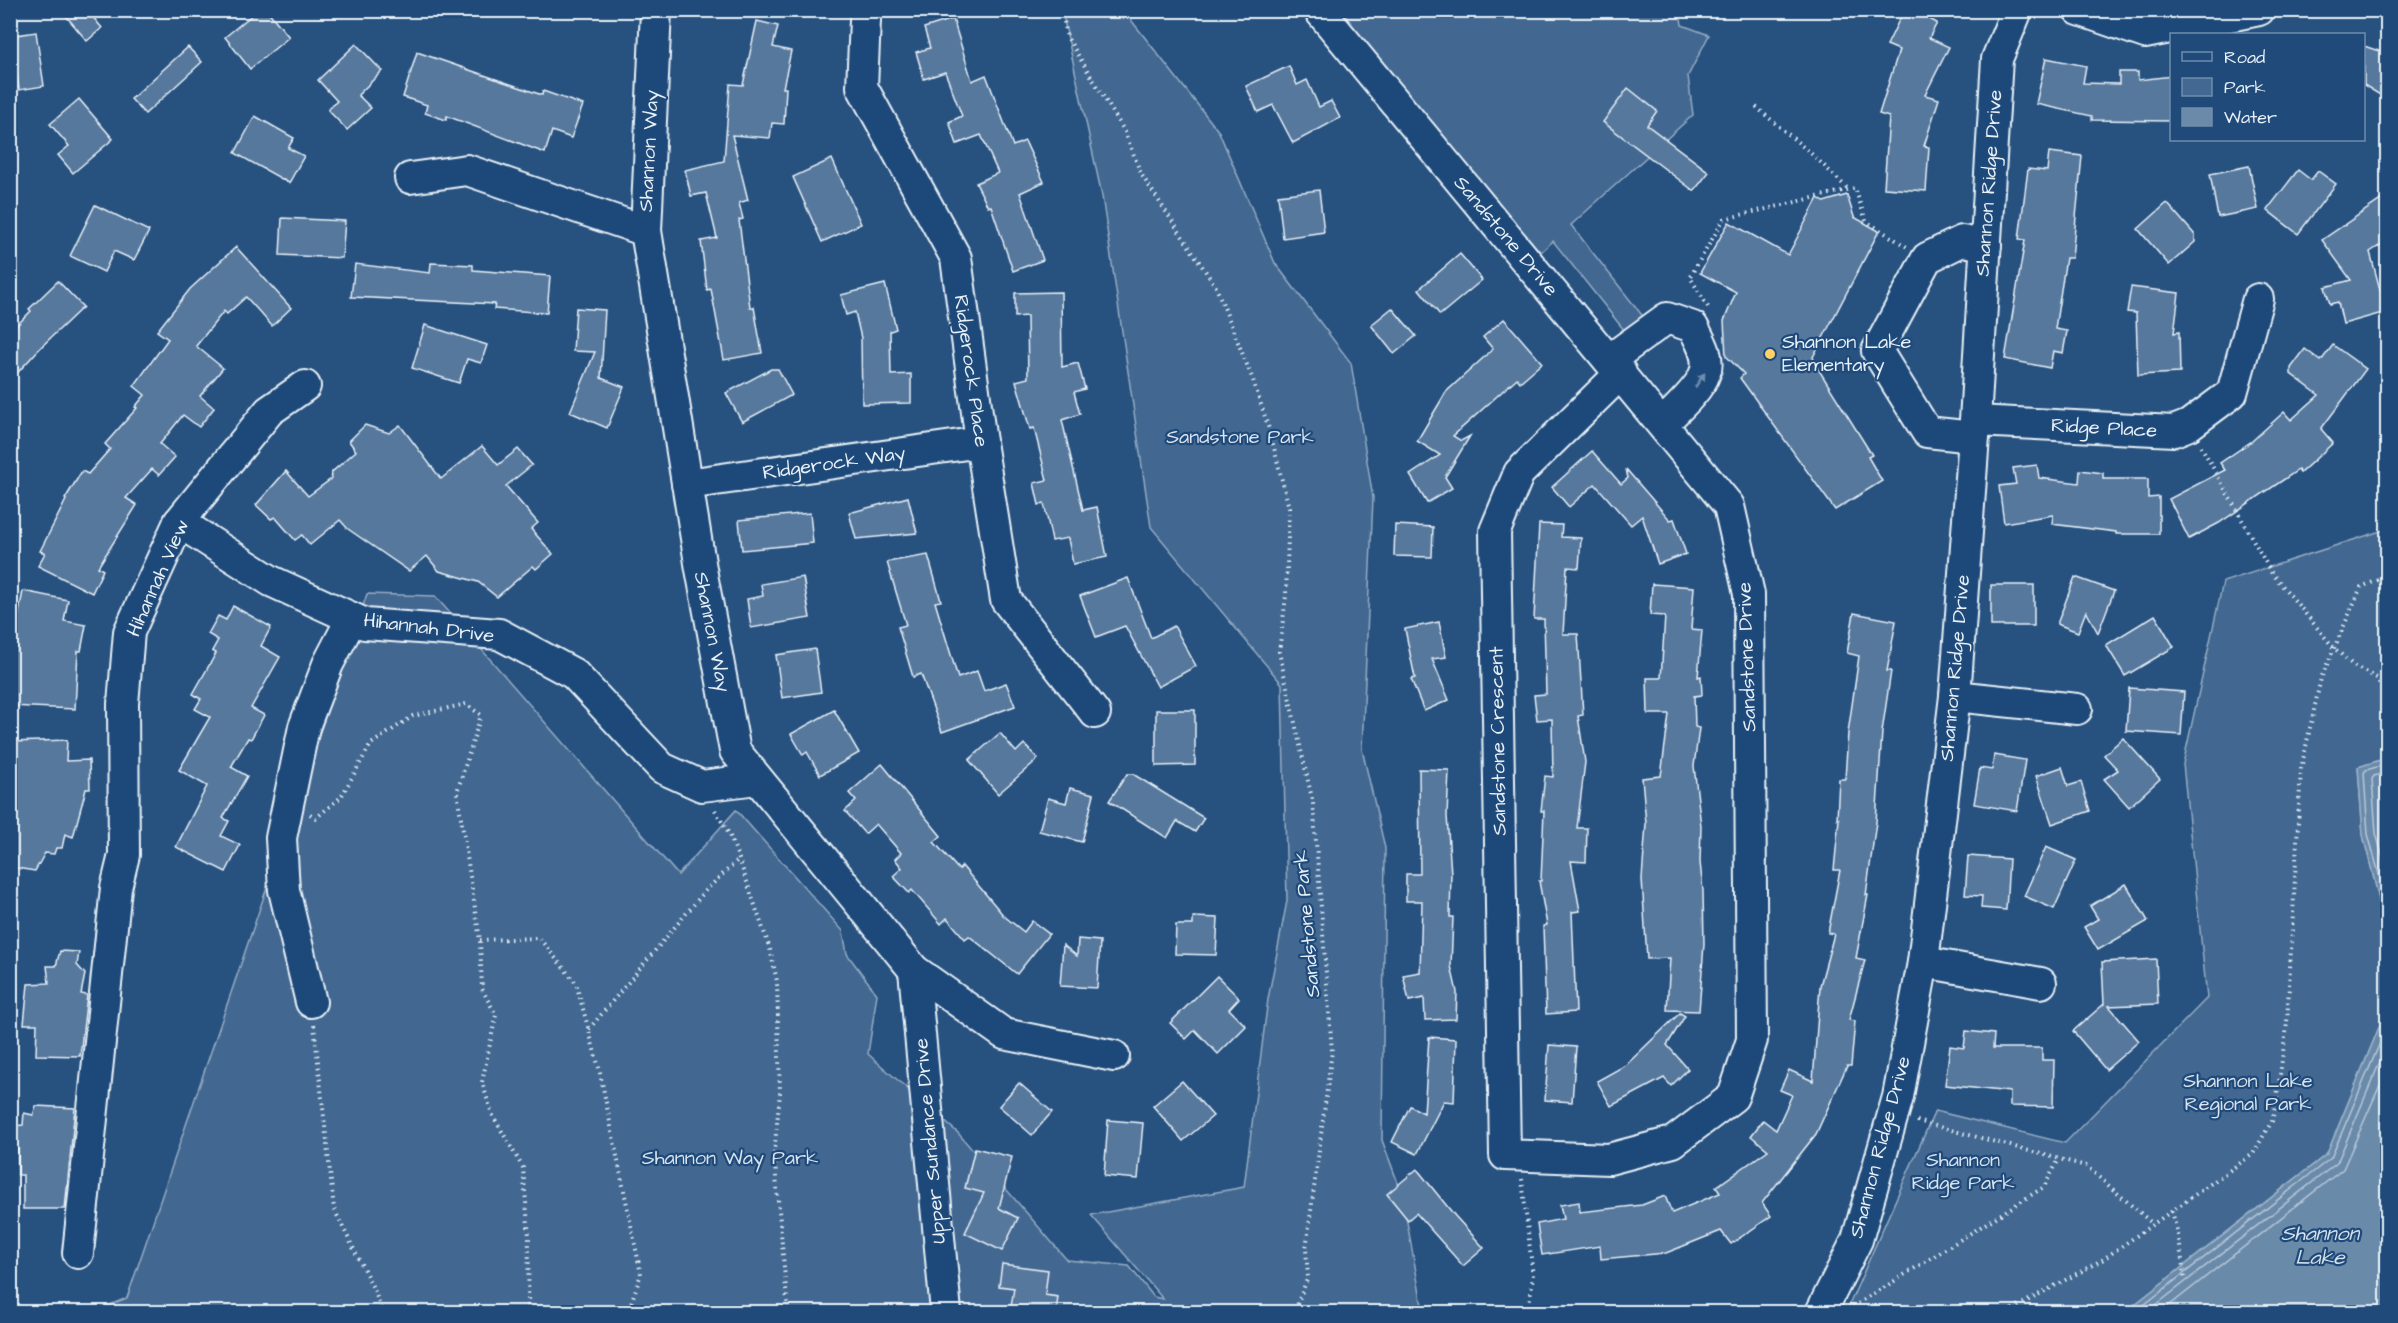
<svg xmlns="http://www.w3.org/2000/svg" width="2398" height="1323" viewBox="0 0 2398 1323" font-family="'Architects Daughter',sans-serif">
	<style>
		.green { fill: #436891; stroke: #96acc4; stroke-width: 1.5 }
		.water { fill: #6b8aaa; stroke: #9db3c9; stroke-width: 1.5 }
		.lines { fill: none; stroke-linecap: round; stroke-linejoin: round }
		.shore { stroke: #b6c8d9; stroke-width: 1.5 }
		.building { fill: #57789d; stroke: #e8f1f8; stroke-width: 1.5 }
		.minor-casing { stroke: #e8f1f8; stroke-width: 34 }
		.path { stroke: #e8f1f8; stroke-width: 4; stroke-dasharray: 1.5 4.5; stroke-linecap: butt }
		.minor { stroke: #1f4a7a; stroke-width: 30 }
		.oneway { fill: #6f8dac }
		.poi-dot { fill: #ffd166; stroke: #1f4a7a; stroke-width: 2 }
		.labels { text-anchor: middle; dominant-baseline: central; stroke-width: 4.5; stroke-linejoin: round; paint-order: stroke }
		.street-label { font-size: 20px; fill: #e8f1f8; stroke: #1f4a7a }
		.poi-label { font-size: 20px; fill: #e8f1f8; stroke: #1f4a7a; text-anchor: start }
		.park-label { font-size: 20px; fill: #d8e3ee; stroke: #1f4a7a }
		.water-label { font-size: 21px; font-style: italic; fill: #d5e2ec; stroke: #1f4a7a }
	</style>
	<rect width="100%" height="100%" fill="#27517f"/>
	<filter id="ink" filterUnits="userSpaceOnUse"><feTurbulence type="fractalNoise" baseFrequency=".0167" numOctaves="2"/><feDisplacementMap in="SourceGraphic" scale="12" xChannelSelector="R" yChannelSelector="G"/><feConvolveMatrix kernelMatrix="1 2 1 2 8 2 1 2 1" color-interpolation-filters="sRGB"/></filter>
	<g filter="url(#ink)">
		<g class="green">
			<path d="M1062,11H1124L1219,132L1275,263L1351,363L1373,498L1362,749L1385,848L1382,1140L1402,1194L1422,1305L1419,1312H92L127,1298L367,594L435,596L678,875L736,810L843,931L847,954L877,994L868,1054L958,1133L1067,1260L1129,1266L1154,1297L1163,1299L1091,1215L1244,1187L1268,999L1287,901L1282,684L1151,527L1102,196Z"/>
			<path d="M1322,11H1680L1682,25L1709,35L1688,76L1693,115L1571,225L1645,319L1624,330L1553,241L1528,264Z"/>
			<path d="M2387,529V758L2358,767L2363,835L2387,931V1008L2327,1154L2125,1312H1846L1935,1111L2065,1143L2207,998L2183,764L2223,582Z"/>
		</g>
		<g class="water">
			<path d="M2387,758H2388L2387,931L2363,835L2358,767Z"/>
			<path d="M2387,1008V1312H2125L2327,1154Z"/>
		</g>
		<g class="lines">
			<g class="shore">
				<path d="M2388,764L2366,770L2364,773L2368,834L2388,907"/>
				<path d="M2388,772L2374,776L2372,779L2376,833L2388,877"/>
				<path d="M2388,781L2382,785L2388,841"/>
				<path d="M2135,1312L2331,1158L2388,1024"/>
				<path d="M2147,1312L2337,1163L2388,1043"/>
				<path d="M2161,1312L2343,1169L2388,1067"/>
			</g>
		</g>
		<g class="building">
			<path d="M61,10H87L102,28L87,41Z"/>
			<path d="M258,10H267L289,37L250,69L225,37Z"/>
			<path d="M1904,10H1913L1937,23L1929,38L1949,47L1925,95L1939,99L1924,146L1929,147L1926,191L1884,188L1889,117L1879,114L1899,50L1887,45Z"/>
			<path d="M953,19L972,81L986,75L1013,146L1025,141L1044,182L1020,193L1043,260L1013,271L991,206L988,207L976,183L998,173L981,135L957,144L949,122L962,116L945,72L924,79L916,52L930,48L924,28Z"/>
			<path d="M757,21L778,26L773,47L791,51L783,88H786L784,124L772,123L770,138L732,135L748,200L739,203L743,219L739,220L750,307H754L762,353L724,360L711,289L707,290L701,241L717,238L706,193L691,196L685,170L724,161L730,84L743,85Z"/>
			<path d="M36,32L44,86L19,90L16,67H10V36Z"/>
			<path d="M356,44L382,71L358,95L371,108L347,130L328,110L337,101L318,80Z"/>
			<path d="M2364,46L2388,54V100L2364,85Z"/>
			<path d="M188,47L202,62L145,114L131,99Z"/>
			<path d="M417,52L542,95L543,91L583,105L571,138L552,131L545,153L447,116L446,120L425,113L427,105L403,97Z"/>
			<path d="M2046,58L2086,66L2083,83L2119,84V72H2138V80L2172,76V121L2092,120V116L2036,104Z"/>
			<path d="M1289,66L1297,85L1307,80L1319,107L1331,101L1340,118L1293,143L1273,105L1258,112L1246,86Z"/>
			<path d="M1628,88L1657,111L1647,125L1709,172L1694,191L1603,122Z"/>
			<path d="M79,99L113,139L73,173L58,155L69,146L50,124Z"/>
			<path d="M255,116L294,138L288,148L304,156L289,183L235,153Z"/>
			<path d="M2049,152L2082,156L2072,258H2066L2055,329L2067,331L2063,353L2053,351L2050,368L2005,359L2025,240L2019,239L2028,169L2047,171Z"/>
			<path d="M832,159L861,224L822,242L793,177Z"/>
			<path d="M2249,166L2258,209L2218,217L2210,174Z"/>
			<path d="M2298,170L2311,180L2318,171L2336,184L2298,234L2267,210Z"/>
			<path d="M1319,190L1324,232L1283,238L1278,195Z"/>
			<path d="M1847,195L1854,217L1879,231L1813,357L1817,367L1872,455L1868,457L1882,481L1835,510L1740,378L1744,374L1726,356L1724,321L1736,292L1700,273L1729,222L1788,255L1818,198L1824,202Z"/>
			<path d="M2388,195V240L2370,252L2386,312L2343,324L2338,302L2330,304L2325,287L2351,280L2322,240Z"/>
			<path d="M2167,203L2195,235V242L2169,265L2138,229Z"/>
			<path d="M95,205L149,231L134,260L114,251L104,272L70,256Z"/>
			<path d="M282,218L345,221L342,258L280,255Z"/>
			<path d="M236,247L291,308L272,326L246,297L227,314L224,311L196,346L223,368L200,396L214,408L199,427L183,415L160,444L175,457L159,475L152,469L126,498L137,505L98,567L103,570L92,593L38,566L45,553L40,551L66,500L65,499L82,471L88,474L110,449L105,444L137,408L135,407L145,395L134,386L168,339L157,331L190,289Z"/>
			<path d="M1460,254L1482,280L1440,315L1419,289Z"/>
			<path d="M431,263L473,265V270L550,276L547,313L494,309L495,304L351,297L355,264L430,273Z"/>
			<path d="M58,281L83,307L41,347L10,381V332L31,311L29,309Z"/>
			<path d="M885,284L896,329L890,331L891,375L911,374V403L862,404L861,338L855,312L846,315L841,295Z"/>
			<path d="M2131,287L2179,293L2174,333L2179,332L2180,373L2138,375L2136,313L2127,312Z"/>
			<path d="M1061,292L1062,367L1078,363L1085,389L1074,392L1080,414L1062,420L1083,510L1097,507L1107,557L1073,564L1068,538L1052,541L1044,503L1039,505L1034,483L1047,480L1034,428L1030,429L1016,381L1028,378L1027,316L1015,317V293Z"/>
			<path d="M576,308L605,310L601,378L624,387L607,428L570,412L595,352L573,351Z"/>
			<path d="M1392,308L1416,336L1394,354L1371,325Z"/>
			<path d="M1504,319L1542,363L1520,382L1517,378L1453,436L1461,441L1470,436L1445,477L1452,488L1427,503L1410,475L1440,455L1417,441L1446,392L1493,349L1483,337Z"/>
			<path d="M425,325L487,345L481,363L467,359L459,383L412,368Z"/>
			<path d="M2333,345L2366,369L2321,429L2333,443L2300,473L2298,470L2219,523L2189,539L2169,499L2225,470L2220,463L2252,441L2284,412L2291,420L2319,395L2291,374V368L2305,349L2321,361Z"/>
			<path d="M771,369H778L792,395L742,422L726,393Z"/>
			<path d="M365,425L389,433L400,425L441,479L482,446L498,465L518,449L532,465L506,486L538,523L531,529L553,554L536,569L533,566L497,597L478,582L439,571L427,556L409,571L348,529L340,520L310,545L302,535L295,540L275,517L271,519L256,505L286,471L308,496L331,479L332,472L356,451L349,441Z"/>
			<path d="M1592,451L1621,484L1628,478L1626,469L1670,520L1674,519L1686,554L1658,564L1642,516L1631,525L1595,484L1569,507L1552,487Z"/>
			<path d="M2037,465L2039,478L2079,483L2080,470L2103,473V479H2148V498L2159,497V534H2116V532L2052,524L2053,515L2004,523L1999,486L2016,484L2013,468Z"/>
			<path d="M908,497L917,533L856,539L849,513Z"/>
			<path d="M810,513L813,543L742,550L739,520Z"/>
			<path d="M1539,524L1562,525L1561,537L1581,538L1579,568L1567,567L1563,634H1578L1583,715L1578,716L1585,762L1577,828H1587L1586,862L1571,861L1580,911L1572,912L1576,1012L1546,1014L1543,926L1547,925L1539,881H1541L1544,811H1541L1545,776L1553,777L1552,719L1537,720L1534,695L1546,694L1544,619H1534Z"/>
			<path d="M1395,525L1433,527L1432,557L1394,556Z"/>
			<path d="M928,555L941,601L935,602L958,678L977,671L984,691L1006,683L1015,706L942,732L921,674L913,677L898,627L906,625L887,562Z"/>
			<path d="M803,577L810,618L751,628L747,599L763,596L761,584Z"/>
			<path d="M2075,577L2114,591L2098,633L2086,611L2078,632L2057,624Z"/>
			<path d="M1128,578L1151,638L1174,626L1196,666L1158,687L1125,626L1096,637L1080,596Z"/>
			<path d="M1652,584L1694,587L1691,629L1702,630L1698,677L1701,676L1702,695L1694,696L1695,727L1699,728L1694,766L1701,826L1700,862L1703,891L1704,944L1699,1011L1667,1010L1670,958L1647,959L1642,879L1646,824L1642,778L1661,776L1669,714H1648L1647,678H1661L1665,616L1650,615Z"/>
			<rect x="1991" y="585" width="43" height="41"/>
			<path d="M23,591L68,600L64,621L86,625L81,651H78L75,709L10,706L13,644Z"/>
			<path d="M233,606L271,627L261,646L280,657L251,708L264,715L251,739L248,738L231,767L247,776L223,818L229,821L221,836L240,845L226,872L176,847L207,786L179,770L210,717L195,709L201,699L193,694L216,653L212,651L218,640L208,634L218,616L226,620Z"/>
			<path d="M1854,613L1896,621L1887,671H1891L1882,732L1876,822L1866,895H1868L1856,958L1865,960L1849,1020L1855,1021L1851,1066H1847L1816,1134L1762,1203L1771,1216L1731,1244L1721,1231L1666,1253L1601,1259L1600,1246L1542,1255L1537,1224L1563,1219L1560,1205L1579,1202L1580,1212L1642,1205L1665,1196L1672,1213L1720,1193L1716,1187L1768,1150L1751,1136L1763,1120L1776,1130L1792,1095L1780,1090L1789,1070L1813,1081L1820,986L1834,934L1828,933L1840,870H1834L1839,819H1837L1839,779H1845L1848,733L1859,656L1847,653Z"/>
			<path d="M2155,615L2174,647L2125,676L2106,645Z"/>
			<path d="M1439,622L1446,657L1432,659L1449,700L1424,711L1411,679L1415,678L1405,629Z"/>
			<path d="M815,649L821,692L782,698L776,655Z"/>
			<path d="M2129,688L2184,692L2181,735L2126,731Z"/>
			<path d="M834,710L859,753L820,775L807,752L803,755L791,734Z"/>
			<path d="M1156,710H1195V765L1156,766Z"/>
			<path d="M1000,733L1016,752L1024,744L1038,759L998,794L969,760Z"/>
			<path d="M2123,738L2160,779L2129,807L2104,779L2118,770L2104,755Z"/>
			<path d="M67,740L66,761L89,760L90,789H86L73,837L65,834L62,848H56L54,854L45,853L35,871L10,867L15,826L10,825V758L14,757L12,742Z"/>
			<path d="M1994,755L2025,760L2017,811L1974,804L1980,768L1992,770Z"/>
			<path d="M882,764L941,836L934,842L959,870L962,866L1004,916L1024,932L1032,921L1049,934L1017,974L969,936L965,939L947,918L941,924L912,890L909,893L893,876L902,868L895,859L901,853L876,824L865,834L845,811L856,801L849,793Z"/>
			<path d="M2062,767L2068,786L2081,782L2090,811L2052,824L2036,776Z"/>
			<path d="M1419,769L1449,770L1447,816L1451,874L1450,917H1453L1451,966L1457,992L1456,1019L1425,1020L1424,998L1409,1001L1403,975L1420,972L1422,901H1406V874H1420Z"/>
			<path d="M1127,774H1133L1204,818L1195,832L1177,821L1167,838L1109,801Z"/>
			<path d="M1070,788L1094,794L1082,842L1039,831L1048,798L1066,803Z"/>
			<path d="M2046,847L2076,860L2054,909L2024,896Z"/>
			<path d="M1968,856L2009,859L2006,910L1981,908L1982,896L1965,895Z"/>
			<path d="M2126,884L2148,921L2098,950L2084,927L2098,919L2090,906Z"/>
			<path d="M1193,917L1218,918L1216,955L1175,954L1176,925H1193Z"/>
			<path d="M1078,939L1100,941L1097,988L1060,986L1063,945L1077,956Z"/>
			<path d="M60,951L79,952L77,965L85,974L81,994L87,995L80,1056L36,1055L37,1024H24L28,984L49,983L47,966H56Z"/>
			<path d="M2156,959L2158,1004L2109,1006L2139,1041L2106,1070L2073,1031L2104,1004L2102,962Z"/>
			<path d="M1217,976L1239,998L1229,1009L1246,1026L1218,1054L1195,1030L1186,1039L1170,1023Z"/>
			<path d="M1680,1013L1685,1016L1667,1045L1688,1069L1671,1086L1664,1078L1611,1106L1597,1081L1626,1065Z"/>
			<path d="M1966,1031L1994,1034L1993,1048H2042V1060H2054L2053,1107L2010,1106V1092L1945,1085L1950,1046L1964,1048Z"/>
			<path d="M1429,1037L1456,1039L1454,1102L1444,1101L1417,1154L1392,1142L1410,1106L1424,1113Z"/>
			<path d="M1549,1045L1576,1047L1572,1102L1545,1100Z"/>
			<path d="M1182,1081L1213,1116L1183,1141L1153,1106Z"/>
			<path d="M1019,1083L1052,1112L1032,1135L999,1106Z"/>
			<path d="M36,1106L75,1108L65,1209H23V1175H18V1149H11L13,1126L23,1125L24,1113L33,1115Z"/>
			<path d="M1108,1120L1143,1123L1138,1179L1104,1176Z"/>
			<path d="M975,1148L1012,1157L999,1208L1018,1218L1002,1251L965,1233L984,1193L965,1188Z"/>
			<path d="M1417,1169L1455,1216L1484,1248L1463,1266L1416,1213L1408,1220L1387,1194Z"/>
			<path d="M1002,1264L1048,1270L1045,1295L1058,1297L1056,1312L1011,1307L1014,1288L999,1286Z"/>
		</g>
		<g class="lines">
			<defs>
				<g id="minor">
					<path d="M656,10L646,231L701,569L735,751L914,970L1004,1034L1114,1056"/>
					<path d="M1319,10L1729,506L1749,594L1752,1040L1733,1097L1673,1142L1609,1159L1505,1155L1495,531L1519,473L1621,373"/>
					<path d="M2079,10L2145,33L2259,10"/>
					<path d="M865,20L862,87L956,258L981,442L1006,600L1095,713"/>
					<path d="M410,178L467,170L646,231"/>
					<path d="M1609,360L1667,318L1693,327C1700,340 1711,358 1705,373C1700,389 1674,412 1662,424"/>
					<path d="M1975,421L2174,431L2189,425L2232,393L2258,299"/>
					<path d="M1974,437L1927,432L1877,351L1927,258L1962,241L1986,245"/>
					<path d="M687,484L981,442"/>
					<path d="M179,522L271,581L365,624L499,634L574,674L662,768L702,786L757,779"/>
					<path d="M1955,696L2077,709"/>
					<path d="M1923,962L2041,983"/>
					<path d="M914,970L946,1312"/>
					<path d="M311,1002L284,890L281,838L304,727L328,664L352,618"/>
					<path d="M78,1253L116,888L124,855L123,704L129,632L179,522L269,411L305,386"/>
					<path d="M1821,1312L1857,1240L1898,1097L1923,962L1955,696L1974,437L1997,59L2017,10"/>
				</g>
			</defs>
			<use href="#minor" class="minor-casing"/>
			<g class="path">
				<path d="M1062,10L1067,37L1125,132L1141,174L1216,287L1253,380L1270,432L1289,508L1286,596L1279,652L1313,803L1332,1051L1306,1249L1308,1277L1294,1312"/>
				<path d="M1756,107L1814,156L1848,189"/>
				<path d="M1708,307L1690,277L1724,219L1855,188L1866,221L1907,247"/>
				<path d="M2201,446L2271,572L2333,647L2355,667L2377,678L2388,703"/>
				<path d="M715,810L729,834L739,859L770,949L777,981L780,1093L774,1154L788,1312"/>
				<path d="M310,814L316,818L341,797L371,744L413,716L466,704L481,715L457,792L480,940L482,989L496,1015L482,1082L492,1114L523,1168L529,1236L528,1312"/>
				<path d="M480,940L539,938L576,983L599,1068L641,1274L628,1312"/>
				<path d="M314,1025L334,1209L375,1292L382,1312"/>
				<path d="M589,1029L706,890L739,859"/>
				<path d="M1917,1121L2086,1166L2153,1224"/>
				<path d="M1522,1179L1533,1276L1528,1312"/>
				<path d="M2172,1211L2179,1239L2185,1281"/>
				<path d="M1853,1307L2044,1187L2059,1159"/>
				<path d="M2007,1312L2102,1260L2253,1154L2272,1121L2277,1097L2287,1023L2301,769L2321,678L2361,587L2383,578L2388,579"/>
			</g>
			<use href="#minor" class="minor"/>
		</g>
		<defs><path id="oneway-solid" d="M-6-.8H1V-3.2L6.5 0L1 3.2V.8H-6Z" transform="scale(1.5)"/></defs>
		<use class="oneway" href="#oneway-solid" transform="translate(1700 380) rotate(-56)"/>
	</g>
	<circle class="poi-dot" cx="1770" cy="354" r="6"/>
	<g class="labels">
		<g class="street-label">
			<text transform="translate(649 151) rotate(-87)">Shannon Way</text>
			<text transform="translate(1989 183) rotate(-86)">Shannon Ridge Drive</text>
			<text transform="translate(1506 236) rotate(50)">Sandstone Drive</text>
			<text transform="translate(971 371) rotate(82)">Ridgerock Place</text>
			<text transform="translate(2104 428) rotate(3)">Ridge Place</text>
			<text transform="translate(834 463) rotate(-8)">Ridgerock Way</text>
			<text transform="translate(158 578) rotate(-66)">Hihannah View</text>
			<text transform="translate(429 628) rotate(7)">Hihannah Drive</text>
			<text transform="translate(712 632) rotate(79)">Shannon Way</text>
			<text transform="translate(1747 657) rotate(-92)">Sandstone Drive</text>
			<text transform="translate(1955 668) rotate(-85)">Shannon Ridge Drive</text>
			<text transform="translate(1498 741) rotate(-91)">Sandstone Crescent</text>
			<text transform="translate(1307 924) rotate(-95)">Sandstone Park</text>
			<text transform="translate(930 1141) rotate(-95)">Upper Sundance Drive</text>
			<text transform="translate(1880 1147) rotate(-75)">Shannon Ridge Drive</text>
		</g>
		<g class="poi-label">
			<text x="1782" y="342">Shannon Lake<tspan x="1782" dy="23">Elementary</tspan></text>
		</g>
		<g class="park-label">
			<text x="1240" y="437">Sandstone Park</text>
			<text x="2248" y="1081">Shannon Lake<tspan x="2248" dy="23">Regional Park</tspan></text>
			<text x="730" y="1158">Shannon Way Park</text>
			<text x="1963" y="1160">Shannon<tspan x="1963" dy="23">Ridge Park</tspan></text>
		</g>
		<g class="water-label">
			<text x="2320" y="1233">Shannon<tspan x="2320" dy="24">Lake</tspan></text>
		</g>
	</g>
	<rect width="2398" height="1323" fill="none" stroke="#1f4a7a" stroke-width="36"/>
	<rect x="18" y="18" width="2362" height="1287" fill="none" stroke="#e8f1f8" stroke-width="2" filter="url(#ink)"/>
	<rect x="2170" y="33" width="195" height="108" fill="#1f4a7a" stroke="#6f8dac" stroke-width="1.5"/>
	<rect x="2182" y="52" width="30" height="9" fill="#1f4a7a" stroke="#6f8dac" stroke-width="1.5"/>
	<text x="2224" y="63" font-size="18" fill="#e8f1f8">Road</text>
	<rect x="2182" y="78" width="30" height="18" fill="#436891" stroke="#6f8dac" stroke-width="1.5"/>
	<text x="2224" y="93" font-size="18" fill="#e8f1f8">Park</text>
	<rect x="2182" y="108" width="30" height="18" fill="#6b8aaa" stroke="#6f8dac" stroke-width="1.5"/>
	<text x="2224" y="123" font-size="18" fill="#e8f1f8">Water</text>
</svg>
